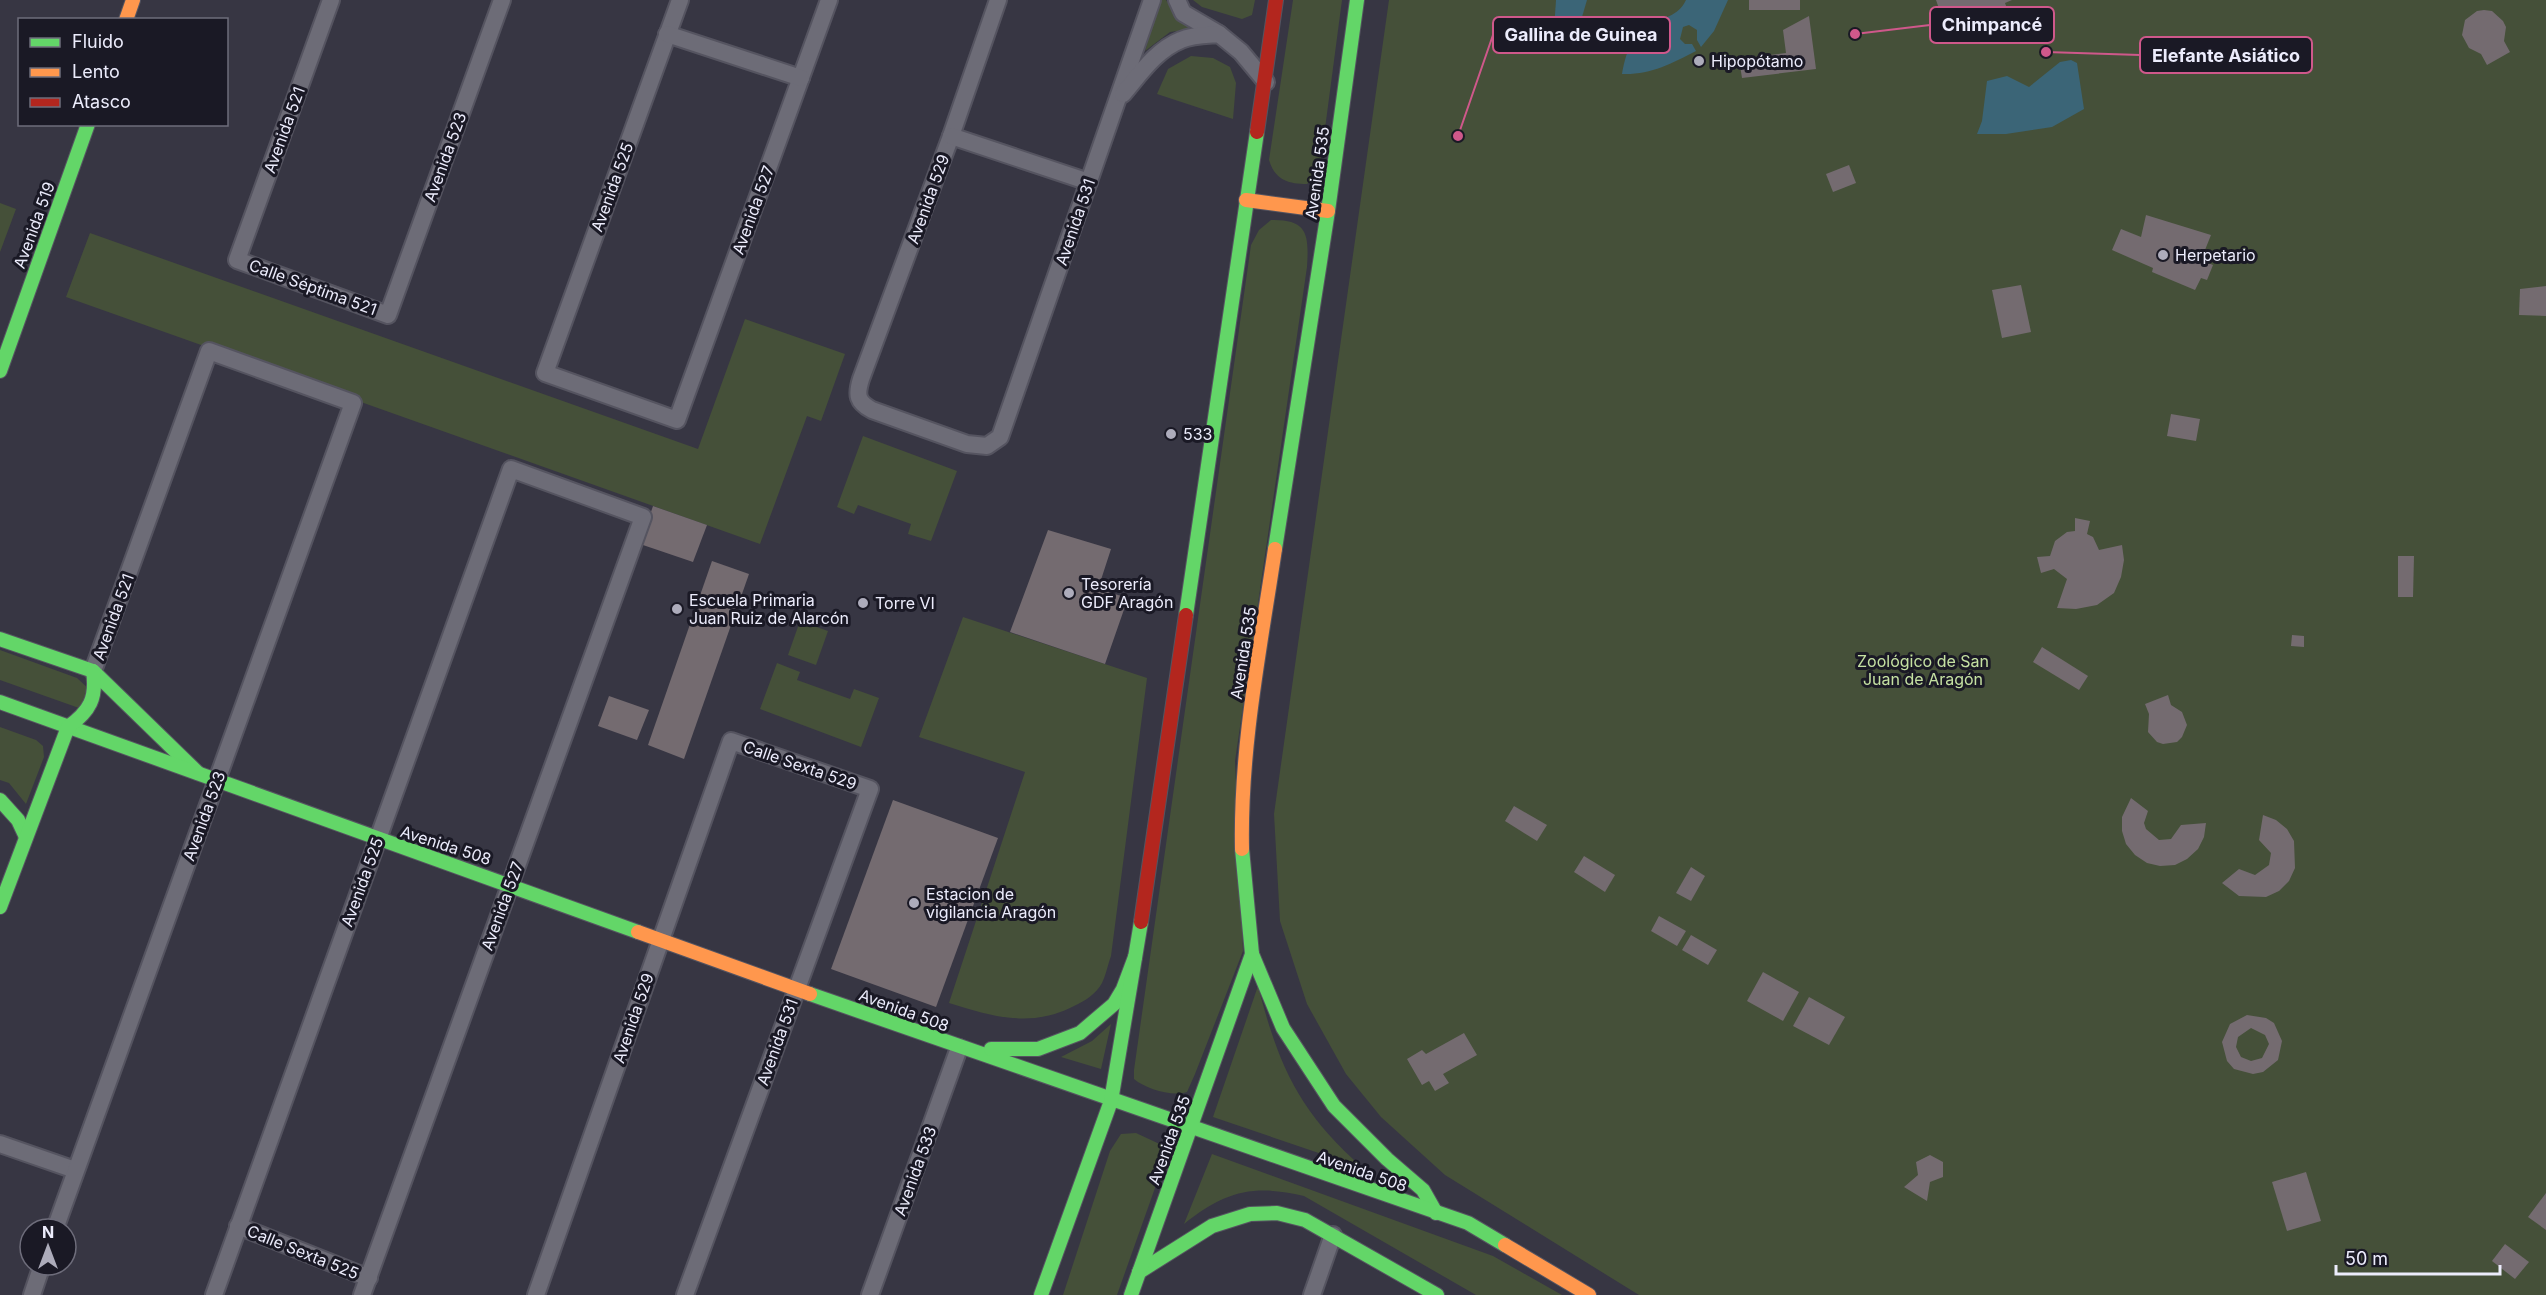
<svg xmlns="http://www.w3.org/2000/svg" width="2546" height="1295" viewBox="0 0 2546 1295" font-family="Inter,sans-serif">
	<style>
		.green { fill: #455039 }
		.water { fill: #3b6577 }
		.building { fill: #746b70; fill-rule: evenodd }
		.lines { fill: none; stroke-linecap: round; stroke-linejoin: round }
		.street-casing { stroke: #555460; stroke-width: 20 }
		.fast-casing { stroke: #555460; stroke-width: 16 }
		.slow-casing { stroke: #555460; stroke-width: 16 }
		.jam-casing { stroke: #555460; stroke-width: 16 }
		.street { stroke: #6d6c77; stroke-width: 16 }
		.fast { stroke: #63d668; stroke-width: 14 }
		.slow { stroke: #ff974d; stroke-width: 14 }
		.jam { stroke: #b3261e; stroke-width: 14 }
		.poi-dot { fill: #adacbb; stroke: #1a1925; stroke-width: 2 }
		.labels { text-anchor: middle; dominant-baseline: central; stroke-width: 6; stroke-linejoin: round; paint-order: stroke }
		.poi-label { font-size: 16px; fill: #ececfc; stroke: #1a1925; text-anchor: start }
		.street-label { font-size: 16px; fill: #ececfc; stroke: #1a1925 }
		.park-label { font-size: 16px; fill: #c5e1a2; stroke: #1a1925 }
		.leader { fill: none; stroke: #cf588b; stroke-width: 2 }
		.callout-dot { fill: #cf588b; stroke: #1a1925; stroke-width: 2 }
		.callout { fill: #1a1925; stroke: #cf588b; stroke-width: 2 }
		.callout-label { font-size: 18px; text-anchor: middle; font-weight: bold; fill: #ececfc }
	</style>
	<rect width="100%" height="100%" fill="#373643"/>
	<g class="green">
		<path d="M1160,0H1166L1176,16L1191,29L1170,32L1145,51Z"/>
		<path d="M1193,0H1255L1252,15L1242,19L1202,7Z"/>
		<path d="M1293,0H1342L1319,174L1307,184C1288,184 1275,180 1269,160Z"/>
		<path d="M1389,0H2546V1295H1639L1445,1175L1381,1117L1346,1074L1307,1004L1280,921L1274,814Z"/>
		<path d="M1191,56L1213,58L1230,67L1236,83L1233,119L1157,94L1168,69Z"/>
		<path d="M0,203L16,209L0,252Z"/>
		<path d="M1271,220C1308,219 1309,235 1307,267L1235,761L1243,951L1195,1074L1187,1092C1172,1097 1146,1089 1134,1079V1070L1251,245L1259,230Z"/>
		<path d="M90,233L698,449L745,319L845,354L821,421L807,416L760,544L66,297Z"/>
		<path d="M863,436L957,471L931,541L908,534L911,524L858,505L854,514L837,507Z"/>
		<path d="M963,617L1147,678L1111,956C1108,964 1106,975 1102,983C1096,994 1085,1001 1074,1006C1032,1028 993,1017 949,1003L1025,772L919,737Z"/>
		<path d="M800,621L828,631L816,665L788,655Z"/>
		<path d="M0,650L77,678L92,692L79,708L0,680Z"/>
		<path d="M777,663L800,672L797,680L850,699L854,689L879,698L861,747L760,709Z"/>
		<path d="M0,727L36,740L43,746L44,757L26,804L9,783L0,780Z"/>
		<path d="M1258,986C1279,1067 1299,1112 1363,1168L1213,1117Z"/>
		<path d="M1111,1024L1101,1069L1061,1057L1092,1041Z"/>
		<path d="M1136,1133L1166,1147V1157L1117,1295H1063L1110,1151L1121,1134Z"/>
		<path d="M1212,1154L1493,1256L1562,1295H1476L1304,1196C1254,1184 1225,1191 1184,1224Z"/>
	</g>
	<g class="water">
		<path d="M1556,0H1587L1582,17L1568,31L1554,30Z"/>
		<path d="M1686,0H1728L1714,31L1701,47L1697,40V30L1689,25L1683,27L1680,39L1685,44H1692L1696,51C1671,64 1650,75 1622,74C1625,57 1631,34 1648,25C1663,17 1678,17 1686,0Z"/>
		<path d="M2071,60L2077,63L2084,109L2052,127L2006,134H1977L1982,121L1987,81L2007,76L2029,87L2060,62Z"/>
	</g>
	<g class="building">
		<rect x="1749" y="0" width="51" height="10"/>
		<path d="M1936,0H2012L2005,3L2012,23L1997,28L1990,8L1944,23Z"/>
		<path d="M2484,10L2492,11L2503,21L2506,27L2504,41L2510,52L2487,65L2481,54L2469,48L2462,35L2465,20L2477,11Z"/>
		<path d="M1809,16L1816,69L1742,78L1739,59L1786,53L1783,30Z"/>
		<path d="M1849,165L1856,183L1833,192L1826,174Z"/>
		<path d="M2146,215L2211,235L2201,260L2213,265L2207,280L2201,278L2195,290L2152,272L2153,268L2112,250L2121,229L2141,237Z"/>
		<path d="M2021,285L2031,332L2002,338L1992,290Z"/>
		<path d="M2546,286V316L2519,315L2520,289Z"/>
		<path d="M2171,414L2200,419L2196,441L2167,436Z"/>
		<path d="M653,506L707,525L693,562L640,544Z"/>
		<path d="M2075,518L2090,521L2087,534L2093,537L2099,550L2122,545L2124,560L2121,577L2114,593L2097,605L2076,609L2057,608L2067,579L2054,569L2041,573L2037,557L2050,556L2055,541L2067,532L2075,531Z"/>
		<path d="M1048,530L1111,549L1098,589L1128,598L1105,664L1010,632Z"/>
		<path d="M2398,556H2414L2413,597H2398Z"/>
		<path d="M712,561L749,574L684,759L648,745Z"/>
		<path d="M2292,635L2304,636V647L2291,646Z"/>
		<path d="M2042,647L2088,676L2079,690L2033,662Z"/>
		<path d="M2168,695L2171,705L2182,712L2187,725L2182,737L2177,742L2163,744L2157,742L2148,732L2149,714L2145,704Z"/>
		<path d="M609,696L649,710L637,740L598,726Z"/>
		<path d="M2131,798L2148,811L2144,823L2146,829L2159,840L2171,839L2181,825L2206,823L2204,837L2198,849L2187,859L2175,865L2160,866L2147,863L2135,855L2126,844L2122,831V817Z"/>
		<path d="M893,800L998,838L936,1007L831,969Z"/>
		<path d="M1514,806L1547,825L1537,841L1505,821Z"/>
		<path d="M2263,815L2276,820L2287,829L2294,841L2295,868L2289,881L2279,891L2266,897L2239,896L2222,883L2239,869L2255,875L2269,865L2271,853L2259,840Z"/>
		<path d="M1584,856L1615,875L1605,892L1574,872Z"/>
		<path d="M1691,867L1705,876L1691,901L1676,893Z"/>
		<path d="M1659,916L1686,931L1677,946L1651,931Z"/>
		<path d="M1691,935L1717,950L1708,965L1682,950Z"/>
		<path d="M1763,972L1799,992L1783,1021L1747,1001Z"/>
		<path d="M1809,997L1845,1017L1829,1045L1793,1026Z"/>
		<path d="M2247,1015L2266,1018L2274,1023L2282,1041L2278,1060L2263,1072L2253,1074L2234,1069L2227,1061L2222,1042L2230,1024ZM2251,1028L2265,1035L2269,1044L2262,1058L2251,1061L2241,1057L2236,1047L2238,1037Z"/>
		<path d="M1464,1033L1477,1055L1443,1074L1449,1083L1435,1091L1429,1081L1422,1085L1407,1059L1422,1050L1426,1054Z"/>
		<path d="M1930,1155L1943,1162V1177L1930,1182L1927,1201L1904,1187L1918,1175L1916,1162Z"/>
		<path d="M2306,1172L2321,1221L2287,1231L2272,1182Z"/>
		<path d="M2546,1193V1230L2528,1217Z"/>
		<path d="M2505,1244L2529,1262L2515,1279L2492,1261Z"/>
	</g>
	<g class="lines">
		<defs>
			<g id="street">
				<path d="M331,0L237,260L388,315L502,0"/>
				<path d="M680,0L545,373L677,420L829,0"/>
				<path d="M998,0L951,136L861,379C856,395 857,402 872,410L967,444L987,446L1000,437L1152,0"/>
				<path d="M1177,0L1183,13L1219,34"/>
				<path d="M667,34L801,78"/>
				<path d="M1123,94C1140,74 1156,50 1181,40C1192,35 1207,35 1219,34L1241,52L1266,82"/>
				<path d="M951,136L1089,182"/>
				<path d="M0,1144L75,1170"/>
				<path d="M238,1226L369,1278"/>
				<path d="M55,1229L353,403L209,351L93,671"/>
				<path d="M32,1295L42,1265"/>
				<path d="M214,1295L511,469L643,517L362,1295"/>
				<path d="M536,1295L731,741L870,789L685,1295"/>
				<path d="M870,1295L959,1048"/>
				<path d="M1312,1295L1333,1235"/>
			</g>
			<g id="fast">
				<path d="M0,371L88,124"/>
				<path d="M1275,549L1328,211L1357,0"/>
				<path d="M1186,615L1257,132"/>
				<path d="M0,639L93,671L198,773"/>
				<path d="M0,702L638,932"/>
				<path d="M0,800L18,820L26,837"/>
				<path d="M0,907L68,727C90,711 97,698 93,671"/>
				<path d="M1252,954L1283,1028L1334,1106L1387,1159L1423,1190L1436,1213"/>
				<path d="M810,994L1468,1223L1505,1245"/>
				<path d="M991,1049H1038L1080,1033L1114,1004L1123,989L1135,957"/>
				<path d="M1139,1272L1212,1226L1250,1214L1277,1213L1305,1220L1437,1295"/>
				<path d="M1041,1295L1111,1101L1141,922"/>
				<path d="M1131,1295L1252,954L1242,849"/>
			</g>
			<g id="slow">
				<path d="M126,20L133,0"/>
				<path d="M1246,200L1328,211"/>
				<path d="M1242,849C1240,748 1260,649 1275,549"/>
				<path d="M638,932L810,994"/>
				<path d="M1505,1245L1589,1295"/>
			</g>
			<g id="jam">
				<path d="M1257,132L1276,0"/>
				<path d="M1141,922L1186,615"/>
			</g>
		</defs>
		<use href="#street" class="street-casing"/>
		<use href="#fast" class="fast-casing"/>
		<use href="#slow" class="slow-casing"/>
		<use href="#jam" class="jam-casing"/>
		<use href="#street" class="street"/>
		<use href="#fast" class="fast"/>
		<use href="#slow" class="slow"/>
		<use href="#jam" class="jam"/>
	</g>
	<g class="poi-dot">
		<circle cx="1699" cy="61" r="6"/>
		<circle cx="2163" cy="255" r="6"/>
		<circle cx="1171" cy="434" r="6"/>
		<circle cx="1069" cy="593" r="6"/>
		<circle cx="863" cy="603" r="6"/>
		<circle cx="677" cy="609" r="6"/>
		<circle cx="914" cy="903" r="6"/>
	</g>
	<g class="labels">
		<g class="poi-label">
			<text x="1711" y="61">Hipopótamo</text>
			<text x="2175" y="255">Herpetario</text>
			<text x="1183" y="434">533</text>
			<text x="1081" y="584">Tesorería<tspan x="1081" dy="18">GDF Aragón</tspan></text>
			<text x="689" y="600">Escuela Primaria<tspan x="689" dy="18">Juan Ruiz de Alarcón</tspan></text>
			<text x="875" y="603">Torre VI</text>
			<text x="926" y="894">Estacion de<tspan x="926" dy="18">vigilancia Aragón</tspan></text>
		</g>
		<g class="street-label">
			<text transform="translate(284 130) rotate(-70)">Avenida 521</text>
			<text transform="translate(445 157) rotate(-70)">Avenida 523</text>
			<text transform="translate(1317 173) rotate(-82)">Avenida 535</text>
			<text transform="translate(612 187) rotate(-70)">Avenida 525</text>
			<text transform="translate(928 199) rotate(-70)">Avenida 529</text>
			<text transform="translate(753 210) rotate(-70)">Avenida 527</text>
			<text transform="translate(1075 222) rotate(-71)">Avenida 531</text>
			<text transform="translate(34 225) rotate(-70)">Avenida 519</text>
			<text transform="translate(313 287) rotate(20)">Calle Séptima 521</text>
			<text transform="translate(113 617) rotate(-70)">Avenida 521</text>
			<text transform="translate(1243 653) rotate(-81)">Avenida 535</text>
			<text transform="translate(800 765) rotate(19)">Calle Sexta 529</text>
			<text transform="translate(204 816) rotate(-70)">Avenida 523</text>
			<text transform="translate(446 845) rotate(18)">Avenida 508</text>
			<text transform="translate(362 882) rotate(-70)">Avenida 525</text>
			<text transform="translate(502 906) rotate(-70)">Avenida 527</text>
			<text transform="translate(904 1010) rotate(20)">Avenida 508</text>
			<text transform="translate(633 1018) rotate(-71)">Avenida 529</text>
			<text transform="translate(777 1042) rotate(-70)">Avenida 531</text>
			<text transform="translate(1169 1140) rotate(-70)">Avenida 535</text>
			<text transform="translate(915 1171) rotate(-70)">Avenida 533</text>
			<text transform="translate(1362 1171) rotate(19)">Avenida 508</text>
			<text transform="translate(303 1252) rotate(22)">Calle Sexta 525</text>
		</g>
		<g class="park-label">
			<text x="1923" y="661">Zoológico de San<tspan x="1923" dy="18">Juan de Aragón</tspan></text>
		</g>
	</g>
	<path class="leader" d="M1855 34L1930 25M1458 136L1493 35M2046 52L2140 55"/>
	<g class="callout-dot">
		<circle cx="1855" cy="34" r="6"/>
		<circle cx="1458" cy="136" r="6"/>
		<circle cx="2046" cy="52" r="6"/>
	</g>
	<g class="callout">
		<rect x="1930" y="7" width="124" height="36" rx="6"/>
		<rect x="1493" y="17" width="177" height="36" rx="6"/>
		<rect x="2140" y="37" width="172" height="36" rx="6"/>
	</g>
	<g class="callout-label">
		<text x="1992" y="31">Chimpancé</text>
		<text x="1581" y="41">Gallina de Guinea</text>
		<text x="2226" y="62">Elefante Asiático</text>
	</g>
	<rect x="18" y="18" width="210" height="108" fill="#1a1925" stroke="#6e6d7b" stroke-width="1.5"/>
	<rect x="30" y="38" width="30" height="9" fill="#63d668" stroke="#6e6d7b" stroke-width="1.5"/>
	<text x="72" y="48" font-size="18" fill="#ececfc">Fluido</text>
	<rect x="30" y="68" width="30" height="9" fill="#ff974d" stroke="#6e6d7b" stroke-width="1.5"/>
	<text x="72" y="78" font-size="18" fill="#ececfc">Lento</text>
	<rect x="30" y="98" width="30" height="9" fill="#b3261e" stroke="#6e6d7b" stroke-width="1.5"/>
	<text x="72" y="108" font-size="18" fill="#ececfc">Atasco</text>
	<g transform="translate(48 1247)"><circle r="28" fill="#1a1925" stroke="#6e6d7b" stroke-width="1.5"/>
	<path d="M0-4.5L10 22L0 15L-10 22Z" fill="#adacbb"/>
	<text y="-9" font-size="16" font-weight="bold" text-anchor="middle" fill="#ececfc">N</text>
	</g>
	<path d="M2336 1265v9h164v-9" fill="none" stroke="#ececfc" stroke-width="3"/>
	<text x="2345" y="1265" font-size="18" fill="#ececfc" stroke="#1a1925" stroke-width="4.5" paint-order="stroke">50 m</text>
</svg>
